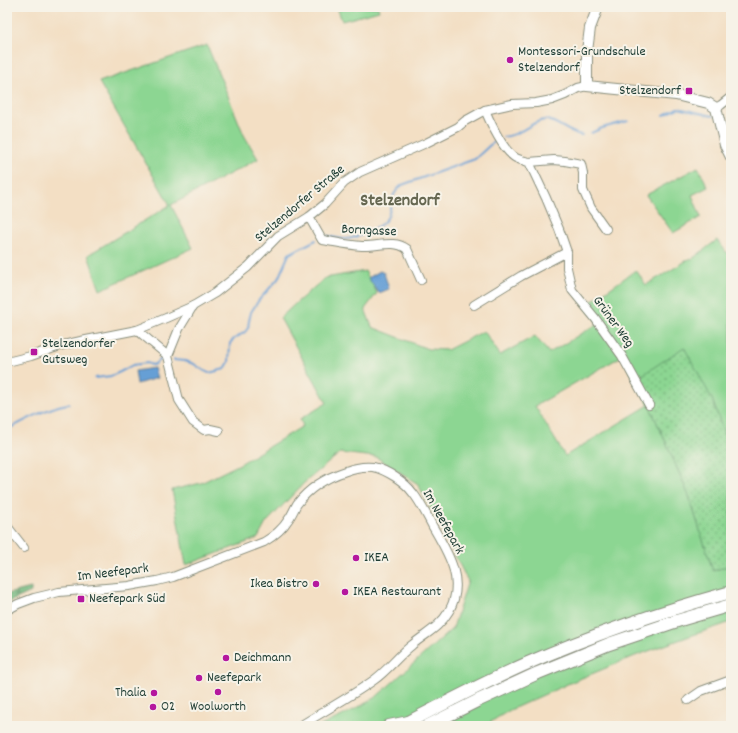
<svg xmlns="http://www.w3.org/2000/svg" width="738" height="733" viewBox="0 0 738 733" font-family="Dekko,sans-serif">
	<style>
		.grass { fill: #8cd692; stroke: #568a63 }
		.forest { fill: url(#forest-firs); stroke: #487a58 }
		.garden { fill: url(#garden-dots); stroke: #568a63 }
		.water { fill: #669fd5; stroke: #426e84 }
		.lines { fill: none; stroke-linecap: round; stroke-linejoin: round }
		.stream { stroke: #669fd5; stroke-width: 2 }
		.minor-casing { stroke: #898e7c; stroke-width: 10 }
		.major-casing { stroke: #898e7c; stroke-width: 12 }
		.highway-casing { stroke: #898e7c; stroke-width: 14 }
		.minor { stroke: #fff; stroke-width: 8 }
		.major { stroke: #fff; stroke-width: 10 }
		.highway { stroke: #fff; stroke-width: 12 }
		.poi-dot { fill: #b5179e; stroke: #f7f3e8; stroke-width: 1.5 }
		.labels { text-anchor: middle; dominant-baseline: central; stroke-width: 4; stroke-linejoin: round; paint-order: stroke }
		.poi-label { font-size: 14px; fill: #1f3d34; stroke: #f7f3e8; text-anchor: start }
		.street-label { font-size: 14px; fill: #1f3d34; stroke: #f7f3e8 }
		.district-label { font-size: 18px; font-weight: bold; fill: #666852; stroke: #f7f3e8 }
	</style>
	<defs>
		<pattern id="forest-firs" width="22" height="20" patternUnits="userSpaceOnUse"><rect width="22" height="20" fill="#71b77c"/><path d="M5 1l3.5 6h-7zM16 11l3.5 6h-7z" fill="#5c9666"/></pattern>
		<pattern id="garden-dots" width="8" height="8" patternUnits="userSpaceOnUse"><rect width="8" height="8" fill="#8cd692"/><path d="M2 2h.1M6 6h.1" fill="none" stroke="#72af78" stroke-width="1.8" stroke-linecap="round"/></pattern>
	</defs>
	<rect width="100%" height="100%" fill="#f7f3e8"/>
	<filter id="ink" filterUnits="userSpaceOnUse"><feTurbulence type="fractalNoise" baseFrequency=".025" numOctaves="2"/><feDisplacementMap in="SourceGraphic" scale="8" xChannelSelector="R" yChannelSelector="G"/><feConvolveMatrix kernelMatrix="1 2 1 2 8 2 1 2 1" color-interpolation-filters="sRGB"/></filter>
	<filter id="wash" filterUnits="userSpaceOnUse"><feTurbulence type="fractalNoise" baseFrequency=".012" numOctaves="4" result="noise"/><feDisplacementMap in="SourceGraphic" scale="16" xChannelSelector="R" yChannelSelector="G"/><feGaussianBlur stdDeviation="0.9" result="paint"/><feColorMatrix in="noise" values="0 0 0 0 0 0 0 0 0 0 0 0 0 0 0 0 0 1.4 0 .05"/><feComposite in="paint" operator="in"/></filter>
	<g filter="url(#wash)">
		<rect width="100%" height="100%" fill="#f3dfc4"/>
		<g class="grass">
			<path d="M337,7H378L379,11L342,21Z"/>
			<path d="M207,45L244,135L258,159L171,205L193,248L100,290L88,255L170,205L99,82Z"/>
			<path d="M698,167L708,187L692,195L701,217L673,233L646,195Z"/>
			<path d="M717,240L731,258V454L712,399L635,380L622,356L535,406L565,456L649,405L668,447L689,496L713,570L731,565V622L687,637L635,656L572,682L510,710L484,726H320L342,716L375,698L453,628L468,581L418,484L376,457L340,453L304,483L266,523L258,538L186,565L172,490L201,483L240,464L303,426L300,419L327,403L280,318L296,303L325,278L365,271L377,293L365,309L372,327L428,349L447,350L484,331L500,355L535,336L549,353L599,323L585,306L636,270L646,285L691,258L692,259Z"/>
		</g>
		<path class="forest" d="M31,588V592L7,603V594Z"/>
		<path class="garden" d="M684,347L712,399L731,454V565L713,571L689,496L668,447L649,405L635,380Z"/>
		<g class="water">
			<path d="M380,271L384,273L389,289L379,293L368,278Z"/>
			<path d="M154,368L157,378L137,384L135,371Z"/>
		</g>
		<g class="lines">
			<g class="stream">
				<path d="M664,115L678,108L713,116"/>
				<path d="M591,133L602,128L628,121"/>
				<path d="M503,137C510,136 516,134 521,131C529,127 538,119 547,120C559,122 569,134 582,135"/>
				<path d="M327,236C333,237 339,239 345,239C356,239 385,226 388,216C393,203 389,196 402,185L475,159L490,145L496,141"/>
				<path d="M174,360L185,361L194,364L203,370L209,373L225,369L229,362L230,343L234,339L245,332L248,328L249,321L251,312L259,300L278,279L289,254L316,240"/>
				<path d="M95,378L111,376L120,372L133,365L147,363L152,365L155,364L159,360L164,359"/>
				<path d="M7,426L12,427C29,419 50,406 69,404"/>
			</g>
		</g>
	</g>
	<g filter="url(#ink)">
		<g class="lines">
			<defs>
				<g id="minor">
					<path d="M716,108L721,105L731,97"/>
					<path d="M485,110C491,124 503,151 516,158C520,160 525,161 529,162L546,198L559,229L567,252V268L572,290L595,318L622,356L649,405"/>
					<path d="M529,162L554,160L565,161L581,164L583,173V190L591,208L606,229"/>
					<path d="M309,217L322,240C335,242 348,245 362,246C377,247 394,239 407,249L421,280"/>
					<path d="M474,305L521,276L567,252"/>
					<path d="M193,306L179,329L168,356L179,400L193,422L204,430L210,429L219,431"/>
					<path d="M137,330L168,356"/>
					<path d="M7,362L31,356L63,345L81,341L137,330L166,318L193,306L215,293L248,267L278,236L309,217L325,204L344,183L360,172L426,143L458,127L465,121L485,110L512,104L536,103L552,100L565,95L578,88L587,86"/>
					<path d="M7,526L24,548"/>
					<path d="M7,610L18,604L34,598L59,592L129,586L157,581L173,577L264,542C274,536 282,530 288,520C292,515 294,509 297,504C309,488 328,477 346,471C354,468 364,466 373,467C387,470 405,482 413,493C421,503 427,516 433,527C448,553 466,581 449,611C440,627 425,634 412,645C398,656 388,670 374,680C350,697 324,711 300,726"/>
					<path d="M688,700L701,691L731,680"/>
				</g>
				<path id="major" d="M598,7L590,28L587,51V86L676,95L708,103L716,108L725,145L731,157"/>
				<g id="highway">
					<path d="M389,726L409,722"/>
					<path d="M401,726C443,704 485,682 528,663C594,634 662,611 731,592"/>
					<path d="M427,726L477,701L538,673L609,644L680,620L731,605"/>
				</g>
			</defs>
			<use href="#minor" class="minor-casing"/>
			<use href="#major" class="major-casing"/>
			<use href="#highway" class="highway-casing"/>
			<use href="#minor" class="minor"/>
			<use href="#major" class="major"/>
			<use href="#highway" class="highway"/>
		</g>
	</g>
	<g class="poi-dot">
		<circle cx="510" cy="60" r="4"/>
		<rect x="685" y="87" width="8" height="8" rx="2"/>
		<rect x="30" y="348" width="8" height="8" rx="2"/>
		<circle cx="356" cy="558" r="4"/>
		<circle cx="316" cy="584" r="4"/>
		<circle cx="345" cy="592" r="4"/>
		<rect x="77" y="595" width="8" height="8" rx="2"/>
		<circle cx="226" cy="658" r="4"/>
		<circle cx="199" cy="678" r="4"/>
		<circle cx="218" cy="692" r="4"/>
		<circle cx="154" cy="693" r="4"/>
		<circle cx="153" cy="707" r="4"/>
	</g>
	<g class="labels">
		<g class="poi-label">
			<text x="518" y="52">Montessori-Grundschule<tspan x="518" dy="16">Stelzendorf</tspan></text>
			<text x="681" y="91" text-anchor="end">Stelzendorf</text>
			<text x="42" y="344">Stelzendorfer<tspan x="42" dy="16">Gutsweg</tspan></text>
			<text x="364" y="558">IKEA</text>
			<text x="308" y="584" text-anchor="end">Ikea Bistro</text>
			<text x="353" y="592">IKEA Restaurant</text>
			<text x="89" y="599">Neefepark Süd</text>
			<text x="234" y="658">Deichmann</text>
			<text x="207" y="678">Neefepark</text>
			<text x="146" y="693" text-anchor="end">Thalia</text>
			<text x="161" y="707">O2</text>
			<text x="218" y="707" text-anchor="middle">Woolworth</text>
		</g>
		<g class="street-label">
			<text transform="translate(300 204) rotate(-40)">Stelzendorfer Straße</text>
			<text transform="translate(369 231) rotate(3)">Borngasse</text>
			<text transform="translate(613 322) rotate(54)">Grüner Weg</text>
			<text transform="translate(443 522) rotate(61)">Im Neefepark</text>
			<text transform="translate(113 573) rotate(-7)">Im Neefepark</text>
		</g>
		<g class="district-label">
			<text x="400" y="201">Stelzendorf</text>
		</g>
	</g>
	<rect width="738" height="733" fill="none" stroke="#f7f3e8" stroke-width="24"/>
</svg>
